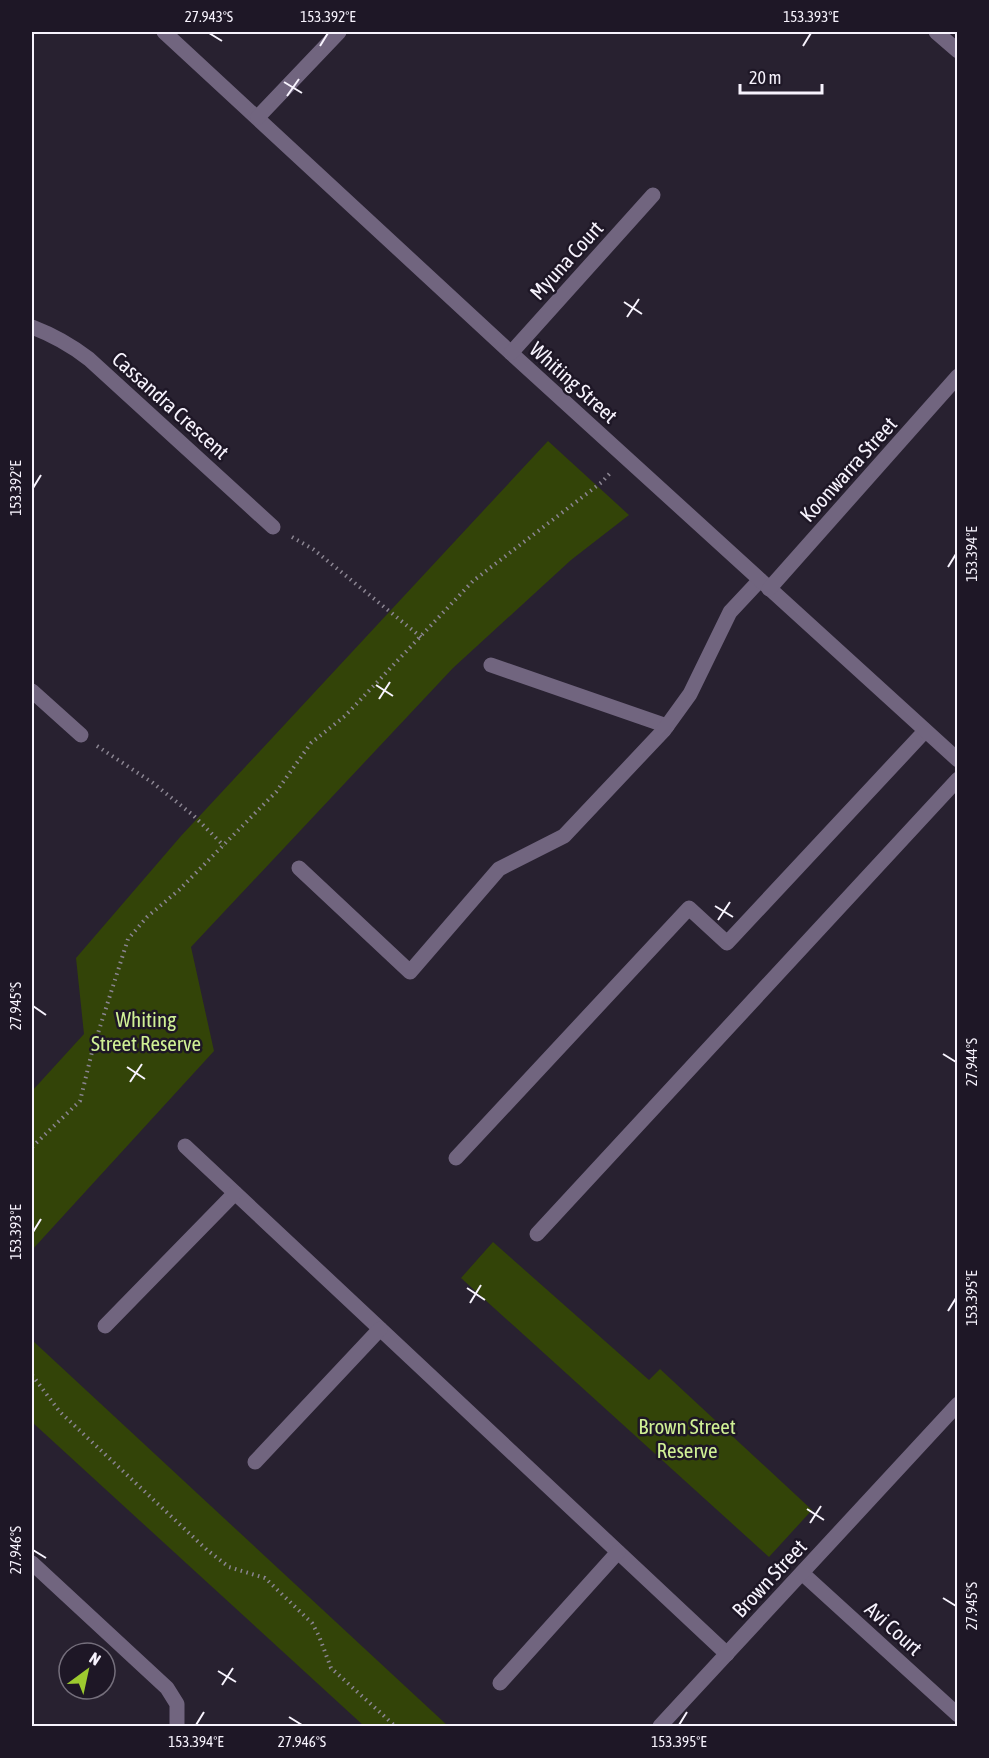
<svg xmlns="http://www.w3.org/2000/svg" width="989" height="1758" viewBox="0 0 989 1758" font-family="'Asap Condensed',sans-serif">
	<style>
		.green { fill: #334408 }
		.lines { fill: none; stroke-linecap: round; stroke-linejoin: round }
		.path { stroke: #8b8592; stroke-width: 4; stroke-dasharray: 1.5 4.5; stroke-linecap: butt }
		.service { stroke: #71657f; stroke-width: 15 }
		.minor { stroke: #71657f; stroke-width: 15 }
		.ticks { fill: none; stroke: #f7f3fd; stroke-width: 2 }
		.labels { text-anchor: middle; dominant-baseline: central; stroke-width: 5; stroke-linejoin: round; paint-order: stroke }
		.street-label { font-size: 21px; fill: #f7f3fd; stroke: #1e1726 }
		.park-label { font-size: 21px; fill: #d0f195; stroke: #1e1726 }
		.neatline { fill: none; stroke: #f7f3fd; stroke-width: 2 }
		.ticks-label { font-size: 15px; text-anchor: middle; fill: #f7f3fd }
	</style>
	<rect width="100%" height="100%" fill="#282130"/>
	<g class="green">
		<path d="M548,441L629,515L571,560L453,668L191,947L214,1051L32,1250V1091L84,1034L76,958L181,836Z"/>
		<path d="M493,1242L649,1380L660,1369L812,1510L769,1557L461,1278Z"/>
		<path d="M32,1340L448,1726H364L32,1422Z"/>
	</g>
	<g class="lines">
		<g class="path">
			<path d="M292,537L313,549L421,637"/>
			<path d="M97,746L153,783L194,816L224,846"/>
			<path d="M32,1147L80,1101L92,1052L128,939L147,917L179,890L276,792L311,743L345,716L473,581L602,482L612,471"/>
			<path d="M32,1375L60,1412L207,1550L229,1567L265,1578L312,1623L319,1636L331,1668L395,1726"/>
		</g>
		<g class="service">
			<path d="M491,665L667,726"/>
			<path d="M299,868L410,972L499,869L564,836L664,730L690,694L730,612L760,580"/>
			<path d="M185,1146L727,1654"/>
			<path d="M456,1158L689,908L727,943L925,731"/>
			<path d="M537,1234L958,779"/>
			<path d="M105,1326L235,1193"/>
			<path d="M255,1462L380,1329"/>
			<path d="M32,1563L167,1688L177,1704V1726"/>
			<path d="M500,1683L618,1552"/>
		</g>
		<g class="minor">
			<path d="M164,32L511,353L958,760"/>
			<path d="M936,32L958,51"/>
			<path d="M258,117L339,32"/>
			<path d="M32,327C53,335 71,345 89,359L273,527"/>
			<path d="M511,353L653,195"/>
			<path d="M769,589L958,376"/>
			<path d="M32,691L81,735"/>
			<path d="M802,1573L958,1715"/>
			<path d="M660,1726L958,1404"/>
		</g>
	</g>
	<path class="ticks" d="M209,33L222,41M320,46L328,33M803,46L811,33M284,82L302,93M287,96L299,79M624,302L642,314M627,317L639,299M33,488L41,475M948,567L956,554M376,685L393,696M379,699L390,682M715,906L733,917M718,920L730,902M33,1006L46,1015M943,1054L956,1062M127,1067L145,1079M130,1082L142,1064M33,1232L41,1219M467,1288L485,1300M470,1303L481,1285M948,1311L956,1298M807,1509L824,1520M810,1523L821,1506M33,1550L46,1558M943,1598L956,1606M218,1671L236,1682M222,1685L233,1668M289,1717L302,1725M196,1725L204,1712M679,1725L687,1712"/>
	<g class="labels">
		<g class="street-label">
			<text transform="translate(566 260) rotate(-48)">Myuna Court</text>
			<text transform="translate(574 382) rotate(42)">Whiting Street</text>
			<text transform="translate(171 405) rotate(42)">Cassandra Crescent</text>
			<text transform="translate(848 469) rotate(-48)">Koonwarra Street</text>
			<text transform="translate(769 1578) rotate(-47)">Brown Street</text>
			<text transform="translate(894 1628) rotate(42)">Avi Court</text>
		</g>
		<g class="park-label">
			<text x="146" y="1019">Whiting<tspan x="146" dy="24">Street Reserve</tspan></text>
			<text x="687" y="1426">Brown Street<tspan x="687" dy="24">Reserve</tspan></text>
		</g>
	</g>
	<rect width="989" height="1758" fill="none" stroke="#1e1726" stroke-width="66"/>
	<g transform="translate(87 1671) rotate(33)"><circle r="28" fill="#1e1726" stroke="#756f7c" stroke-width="1.5"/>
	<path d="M0-4.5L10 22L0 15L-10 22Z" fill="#9dca2f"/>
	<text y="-9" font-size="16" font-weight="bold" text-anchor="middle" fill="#f7f3fd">N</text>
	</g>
	<path d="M740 84v9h82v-9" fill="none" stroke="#f7f3fd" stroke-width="3"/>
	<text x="749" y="84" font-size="18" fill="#f7f3fd" stroke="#1e1726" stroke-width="4.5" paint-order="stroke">20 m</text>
	<rect x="33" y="33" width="923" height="1692" class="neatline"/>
	<g class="ticks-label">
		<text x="209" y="22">27.943°S</text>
		<text x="328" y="22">153.392°E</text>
		<text x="811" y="22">153.393°E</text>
		<text transform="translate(16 488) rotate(-90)" y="5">153.392°E</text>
		<text transform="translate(972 554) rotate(-90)" y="5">153.394°E</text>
		<text transform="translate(16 1006) rotate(-90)" y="5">27.945°S</text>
		<text transform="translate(972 1062) rotate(-90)" y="5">27.944°S</text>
		<text transform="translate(16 1232) rotate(-90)" y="5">153.393°E</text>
		<text transform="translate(972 1298) rotate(-90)" y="5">153.395°E</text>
		<text transform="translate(16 1550) rotate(-90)" y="5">27.946°S</text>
		<text transform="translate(972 1606) rotate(-90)" y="5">27.945°S</text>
		<text x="196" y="1747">153.394°E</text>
		<text x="302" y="1747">27.946°S</text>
		<text x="679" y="1747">153.395°E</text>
	</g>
</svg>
